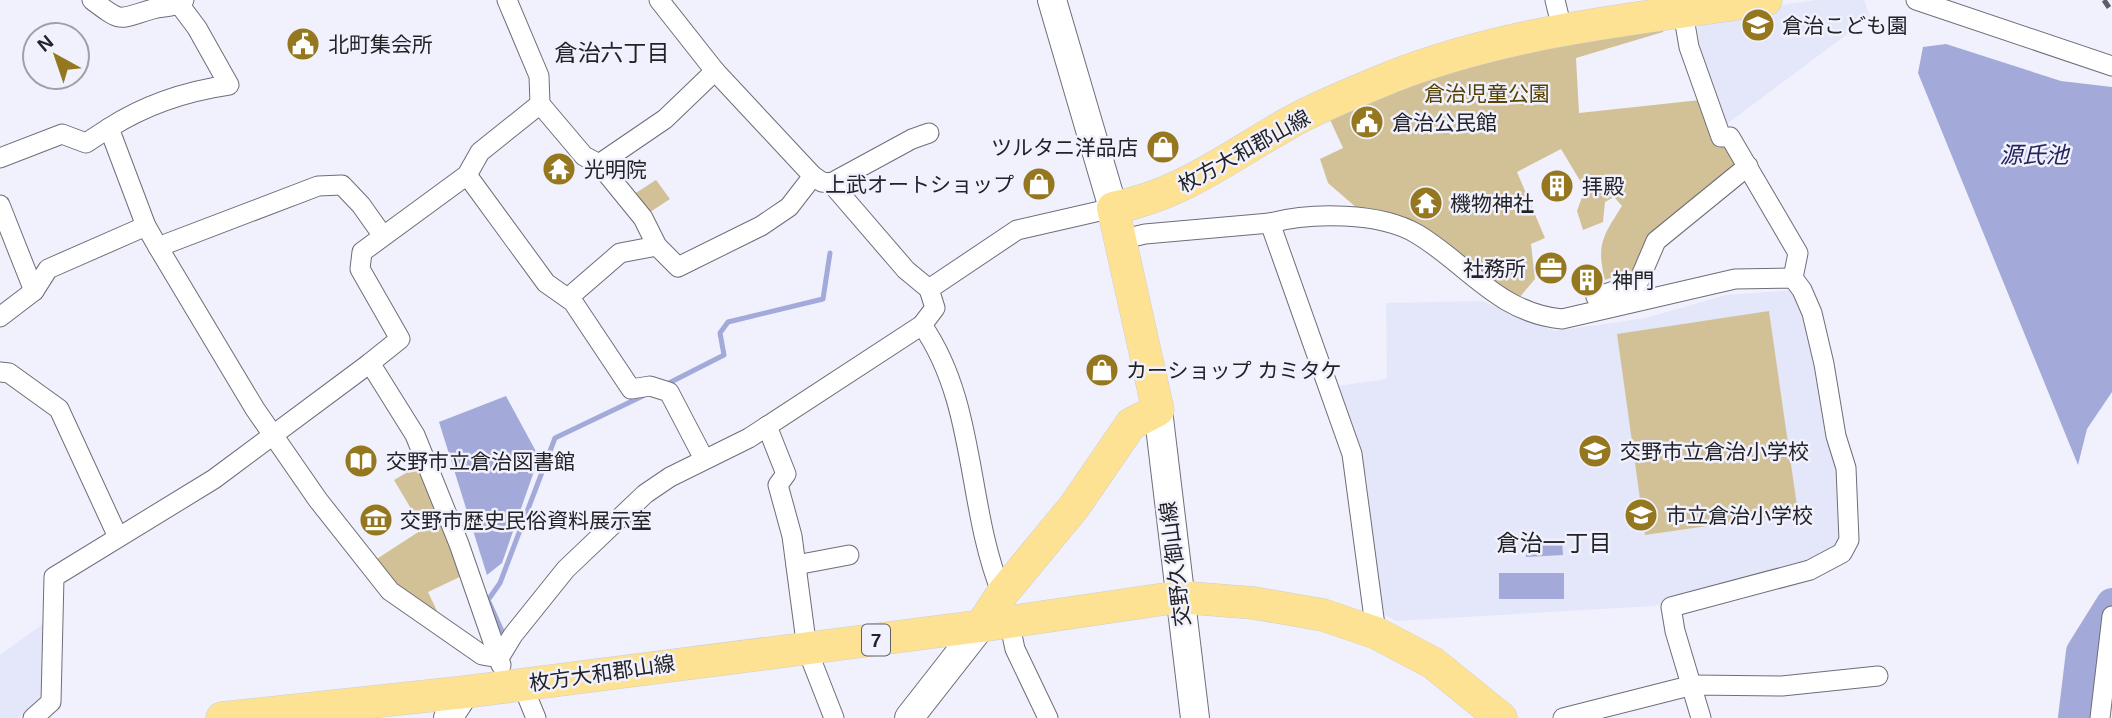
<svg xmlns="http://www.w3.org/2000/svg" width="2112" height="718" viewBox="0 0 2112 718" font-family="Helvetica,'Noto Sans JP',sans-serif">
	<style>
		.built { fill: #e4e7f9 }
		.green { fill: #d2c196 }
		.water { fill: #a3aad9 }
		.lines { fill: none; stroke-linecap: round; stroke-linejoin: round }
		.stream { stroke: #a3aad9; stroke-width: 5 }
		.river { stroke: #a3aad9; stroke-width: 32 }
		.street-casing { stroke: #6d6e78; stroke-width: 21 }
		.secondary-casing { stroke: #6d6e78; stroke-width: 30 }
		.primary-casing { stroke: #cfcfcf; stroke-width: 33 }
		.street { stroke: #fff; stroke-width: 19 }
		.secondary { stroke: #fff; stroke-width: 28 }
		.primary { stroke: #fee293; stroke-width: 32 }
		.rail { stroke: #5d5e64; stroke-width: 5; stroke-dasharray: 9 9; stroke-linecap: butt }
		.labels { text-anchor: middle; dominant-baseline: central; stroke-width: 5; stroke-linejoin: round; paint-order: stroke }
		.shield { fill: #f0f1fc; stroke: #606167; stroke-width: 2 }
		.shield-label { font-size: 19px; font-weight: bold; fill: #232327 }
		.poi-label { font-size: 21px; fill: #232327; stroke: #f0f1fc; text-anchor: start }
		.park-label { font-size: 21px; fill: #564202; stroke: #f0f1fc }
		.street-label { font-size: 21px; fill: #232327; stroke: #f0f1fc }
		.neighbourhood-label { font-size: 23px; fill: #232327; stroke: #f0f1fc }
		.water-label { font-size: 23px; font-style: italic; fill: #25255e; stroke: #f0f1fc }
	</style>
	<rect width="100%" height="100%" fill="#f0f1fc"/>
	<g class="built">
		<path d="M1815,0H1864L1870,17L1724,126L1700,57L1697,18Z"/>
		<path d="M1795,290L1817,360L1839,469L1843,539L1809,565L1653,606L1397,621L1378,612L1367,481L1337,386L1387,379L1386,303L1482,301L1555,331L1646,318L1726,295Z"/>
		<path d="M47,621L42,696L18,718H0V655Z"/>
	</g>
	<g class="green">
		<path d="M1667,22L1663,32L1576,58L1579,113L1700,100L1739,165L1636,269L1605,280C1596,244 1603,236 1622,206L1614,197L1605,202L1603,222L1583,230L1577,211L1585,189L1561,149L1517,172L1545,238L1531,244L1535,279L1519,298L1358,209L1328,183L1320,159L1343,148L1326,111L1409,76Z"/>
		<path d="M656,180L670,199L644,216L631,196Z"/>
		<path d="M1769,311L1798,513L1645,535L1617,334Z"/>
		<path d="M418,466L466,574L428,592L437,611L428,615L372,562L423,529L394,480Z"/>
	</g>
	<g class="water">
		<path d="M1946,44L2061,81L2112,87V392L2087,429L2078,465L1918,73L1923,47Z"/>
		<path d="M506,396L539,457L502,563L487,575L439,422Z"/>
		<path d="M1562,541L1563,555L1526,557V543Z"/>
		<rect x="1499" y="573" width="65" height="26"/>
	</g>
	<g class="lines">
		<g class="stream">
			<path d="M665,385L724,355L720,333L728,322L823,299L830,253"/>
			<path d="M502,631L488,600L500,583L555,438L647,394"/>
		</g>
		<path class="river" d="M2074,718L2082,652L2112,604"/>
		<defs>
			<g id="street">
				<path d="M92,0C124,24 117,19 153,9C164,6 175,8 184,0"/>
				<path d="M176,0L197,28L229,85C188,91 145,105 109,128L146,226L158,247L255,409L318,500L390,591L482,655L499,658L513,635L566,569L645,494L670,477L749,438L922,325L935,308L929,289L1017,230L1113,208"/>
				<path d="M507,0L539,76L540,104"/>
				<path d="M1555,0L1562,29"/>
				<path d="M1916,0L2112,66"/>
				<path d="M1683,12L1689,47L1721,137H1730L1798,253L1793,278"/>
				<path d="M715,71L813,176L822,182L831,183L906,270L929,289"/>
				<path d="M0,158L62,134L86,143L109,128"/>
				<path d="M599,164L643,218L657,246L678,267L761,226L789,207L813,176"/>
				<path d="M467,175L546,283L573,302L631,389L650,386L669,392L704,459"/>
				<path d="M831,183L912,139L929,133"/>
				<path d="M0,205L34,291"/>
				<path d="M1270,223C1311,212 1380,212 1417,234C1466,263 1498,313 1562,319L1735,279L1793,278L1802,290L1812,313L1824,364L1836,436L1846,468L1849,540L1842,553L1810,570L1671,607L1675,631L1701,718"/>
				<path d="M1120,240L1145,234L1270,223L1352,454L1376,633"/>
				<path d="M158,247L318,186L342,185L361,205L383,236"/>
				<path d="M1596,297L1638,283L1656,241L1748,166"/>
				<path d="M568,298L620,253L657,246"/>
				<path d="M0,317L34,291L48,269L146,226"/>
				<path d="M922,325C977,404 966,506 1002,594"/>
				<path d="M0,372L9,373L59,409L118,537"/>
				<path d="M767,426L786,474L778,485L792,536L807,649L834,718"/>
				<path d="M796,565L849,555"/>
				<path d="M1009,621L1015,649L1048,718"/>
				<path d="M501,665L459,544L415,435L370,363L400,339L360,269L362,252L467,175L480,152L540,104L584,156L599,164L665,119L715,71L659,0"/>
				<path d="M522,684L536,718"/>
				<path d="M33,718L51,702L54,577L214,479L370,363"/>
				<path d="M1563,718L1693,685L1782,686L1878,676"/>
				<path d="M2100,718L2112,616"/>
			</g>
			<g id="secondary">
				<path d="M1052,0L1113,208"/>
				<path d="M1158,410L1195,718"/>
				<path d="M448,718L465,692"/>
				<path d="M909,718L981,626"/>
			</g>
			<g id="primary">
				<path d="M981,626L1002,594L1074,507L1131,424L1158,410L1113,208C1182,195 1230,156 1289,123C1321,105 1358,91 1391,77C1511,30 1640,18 1766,0"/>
				<path d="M222,718L465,692L981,626L1178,597L1254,603L1323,615L1376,633L1433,663L1501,718"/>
			</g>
		</defs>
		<use href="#street" class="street-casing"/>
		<use href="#secondary" class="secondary-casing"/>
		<use href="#primary" class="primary-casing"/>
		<use href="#street" class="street"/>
		<use href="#secondary" class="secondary"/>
		<use href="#primary" class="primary"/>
		<path class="rail" d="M2104,0L2112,12"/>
	</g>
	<defs>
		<symbol id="school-disc" viewBox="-11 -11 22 22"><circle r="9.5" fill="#95771f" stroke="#f0f1fc"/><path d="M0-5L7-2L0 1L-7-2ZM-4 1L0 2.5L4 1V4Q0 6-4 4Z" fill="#fff"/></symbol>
		<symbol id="civic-disc" viewBox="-11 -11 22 22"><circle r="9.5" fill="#95771f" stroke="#f0f1fc"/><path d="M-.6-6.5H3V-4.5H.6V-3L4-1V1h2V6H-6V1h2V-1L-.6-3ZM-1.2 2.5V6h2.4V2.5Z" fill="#fff"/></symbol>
		<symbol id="shop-disc" viewBox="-11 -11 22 22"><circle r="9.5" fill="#95771f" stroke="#f0f1fc"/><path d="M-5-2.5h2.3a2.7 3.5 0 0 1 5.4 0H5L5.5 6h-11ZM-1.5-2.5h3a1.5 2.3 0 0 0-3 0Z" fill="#fff"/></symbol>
		<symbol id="temple-disc" viewBox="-11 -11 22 22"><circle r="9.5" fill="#95771f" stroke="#f0f1fc"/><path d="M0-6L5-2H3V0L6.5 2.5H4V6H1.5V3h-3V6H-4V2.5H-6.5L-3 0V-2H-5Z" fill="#fff"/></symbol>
		<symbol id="building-disc" viewBox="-11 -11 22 22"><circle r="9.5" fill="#95771f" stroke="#f0f1fc"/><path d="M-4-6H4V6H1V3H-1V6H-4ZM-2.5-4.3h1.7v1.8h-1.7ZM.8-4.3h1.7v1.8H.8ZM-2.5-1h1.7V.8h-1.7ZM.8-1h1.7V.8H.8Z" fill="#fff"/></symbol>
		<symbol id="office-disc" viewBox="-11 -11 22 22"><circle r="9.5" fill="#95771f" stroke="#f0f1fc"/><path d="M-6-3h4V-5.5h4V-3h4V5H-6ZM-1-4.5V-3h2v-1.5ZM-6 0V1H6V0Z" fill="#fff"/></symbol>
		<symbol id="library-disc" viewBox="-11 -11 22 22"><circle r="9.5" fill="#95771f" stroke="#f0f1fc"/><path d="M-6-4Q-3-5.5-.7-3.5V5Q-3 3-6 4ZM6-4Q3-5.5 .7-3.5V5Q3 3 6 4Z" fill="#fff"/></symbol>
		<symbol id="museum-disc" viewBox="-11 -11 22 22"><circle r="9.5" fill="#95771f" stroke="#f0f1fc"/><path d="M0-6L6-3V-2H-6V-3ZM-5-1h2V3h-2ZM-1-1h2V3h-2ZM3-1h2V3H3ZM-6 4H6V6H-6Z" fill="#fff"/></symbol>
	</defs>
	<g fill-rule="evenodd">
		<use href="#school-disc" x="1739" y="6" width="38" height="38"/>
		<use href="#civic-disc" x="284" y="25" width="38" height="38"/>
		<use href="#civic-disc" x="1348" y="103" width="38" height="38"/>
		<use href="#shop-disc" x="1144" y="128" width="38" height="38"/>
		<use href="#temple-disc" x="540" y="150" width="38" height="38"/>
		<use href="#shop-disc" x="1020" y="165" width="38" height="38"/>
		<use href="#building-disc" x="1538" y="167" width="38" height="38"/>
		<use href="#temple-disc" x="1407" y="184" width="38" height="38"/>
		<use href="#office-disc" x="1532" y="249" width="38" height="38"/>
		<use href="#building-disc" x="1568" y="261" width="38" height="38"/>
		<use href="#shop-disc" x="1083" y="351" width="38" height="38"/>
		<use href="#school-disc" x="1576" y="432" width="38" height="38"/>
		<use href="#library-disc" x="342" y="442" width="38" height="38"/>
		<use href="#school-disc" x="1622" y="496" width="38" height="38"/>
		<use href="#museum-disc" x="357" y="501" width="38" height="38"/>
	</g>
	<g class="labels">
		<rect class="shield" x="862" y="624.5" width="28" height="31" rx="5"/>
		<g class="shield-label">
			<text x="876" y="640">7</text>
		</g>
		<g class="poi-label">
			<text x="1782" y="25">倉治こども園</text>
			<text x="328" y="44">北町集会所</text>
			<text x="1392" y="122">倉治公民館</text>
			<text x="1138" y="147" text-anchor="end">ツルタニ洋品店</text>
			<text x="584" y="169">光明院</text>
			<text x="1014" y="184" text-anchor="end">上武オートショップ</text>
			<text x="1582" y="186">拝殿</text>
			<text x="1450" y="203">機物神社</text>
			<text x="1526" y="268" text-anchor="end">社務所</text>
			<text x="1612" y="280">神門</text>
			<text x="1126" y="370">カーショップ カミタケ</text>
			<text x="1620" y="451">交野市立倉治小学校</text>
			<text x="386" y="461">交野市立倉治図書館</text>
			<text x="1666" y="515">市立倉治小学校</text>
			<text x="400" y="520">交野市歴史民俗資料展示室</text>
		</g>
		<g class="park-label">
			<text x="1487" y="93">倉治児童公園</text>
		</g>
		<g class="street-label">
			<text transform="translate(1244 151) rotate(-29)">枚方大和郡山線</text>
			<text transform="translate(1175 564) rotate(-97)">交野久御山線</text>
			<text transform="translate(602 673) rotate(-8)">枚方大和郡山線</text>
		</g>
		<g class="neighbourhood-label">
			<text x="612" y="53">倉治六丁目</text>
			<text x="1554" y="543">倉治一丁目</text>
		</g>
		<g class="water-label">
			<text x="2034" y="155">源氏池</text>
		</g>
	</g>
	<g transform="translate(56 56) rotate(320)"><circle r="33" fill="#f0f1fc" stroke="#9e9fa7" stroke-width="2"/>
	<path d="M0-5L12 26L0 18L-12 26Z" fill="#95771f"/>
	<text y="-10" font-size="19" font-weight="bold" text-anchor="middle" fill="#232327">N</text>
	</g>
</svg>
